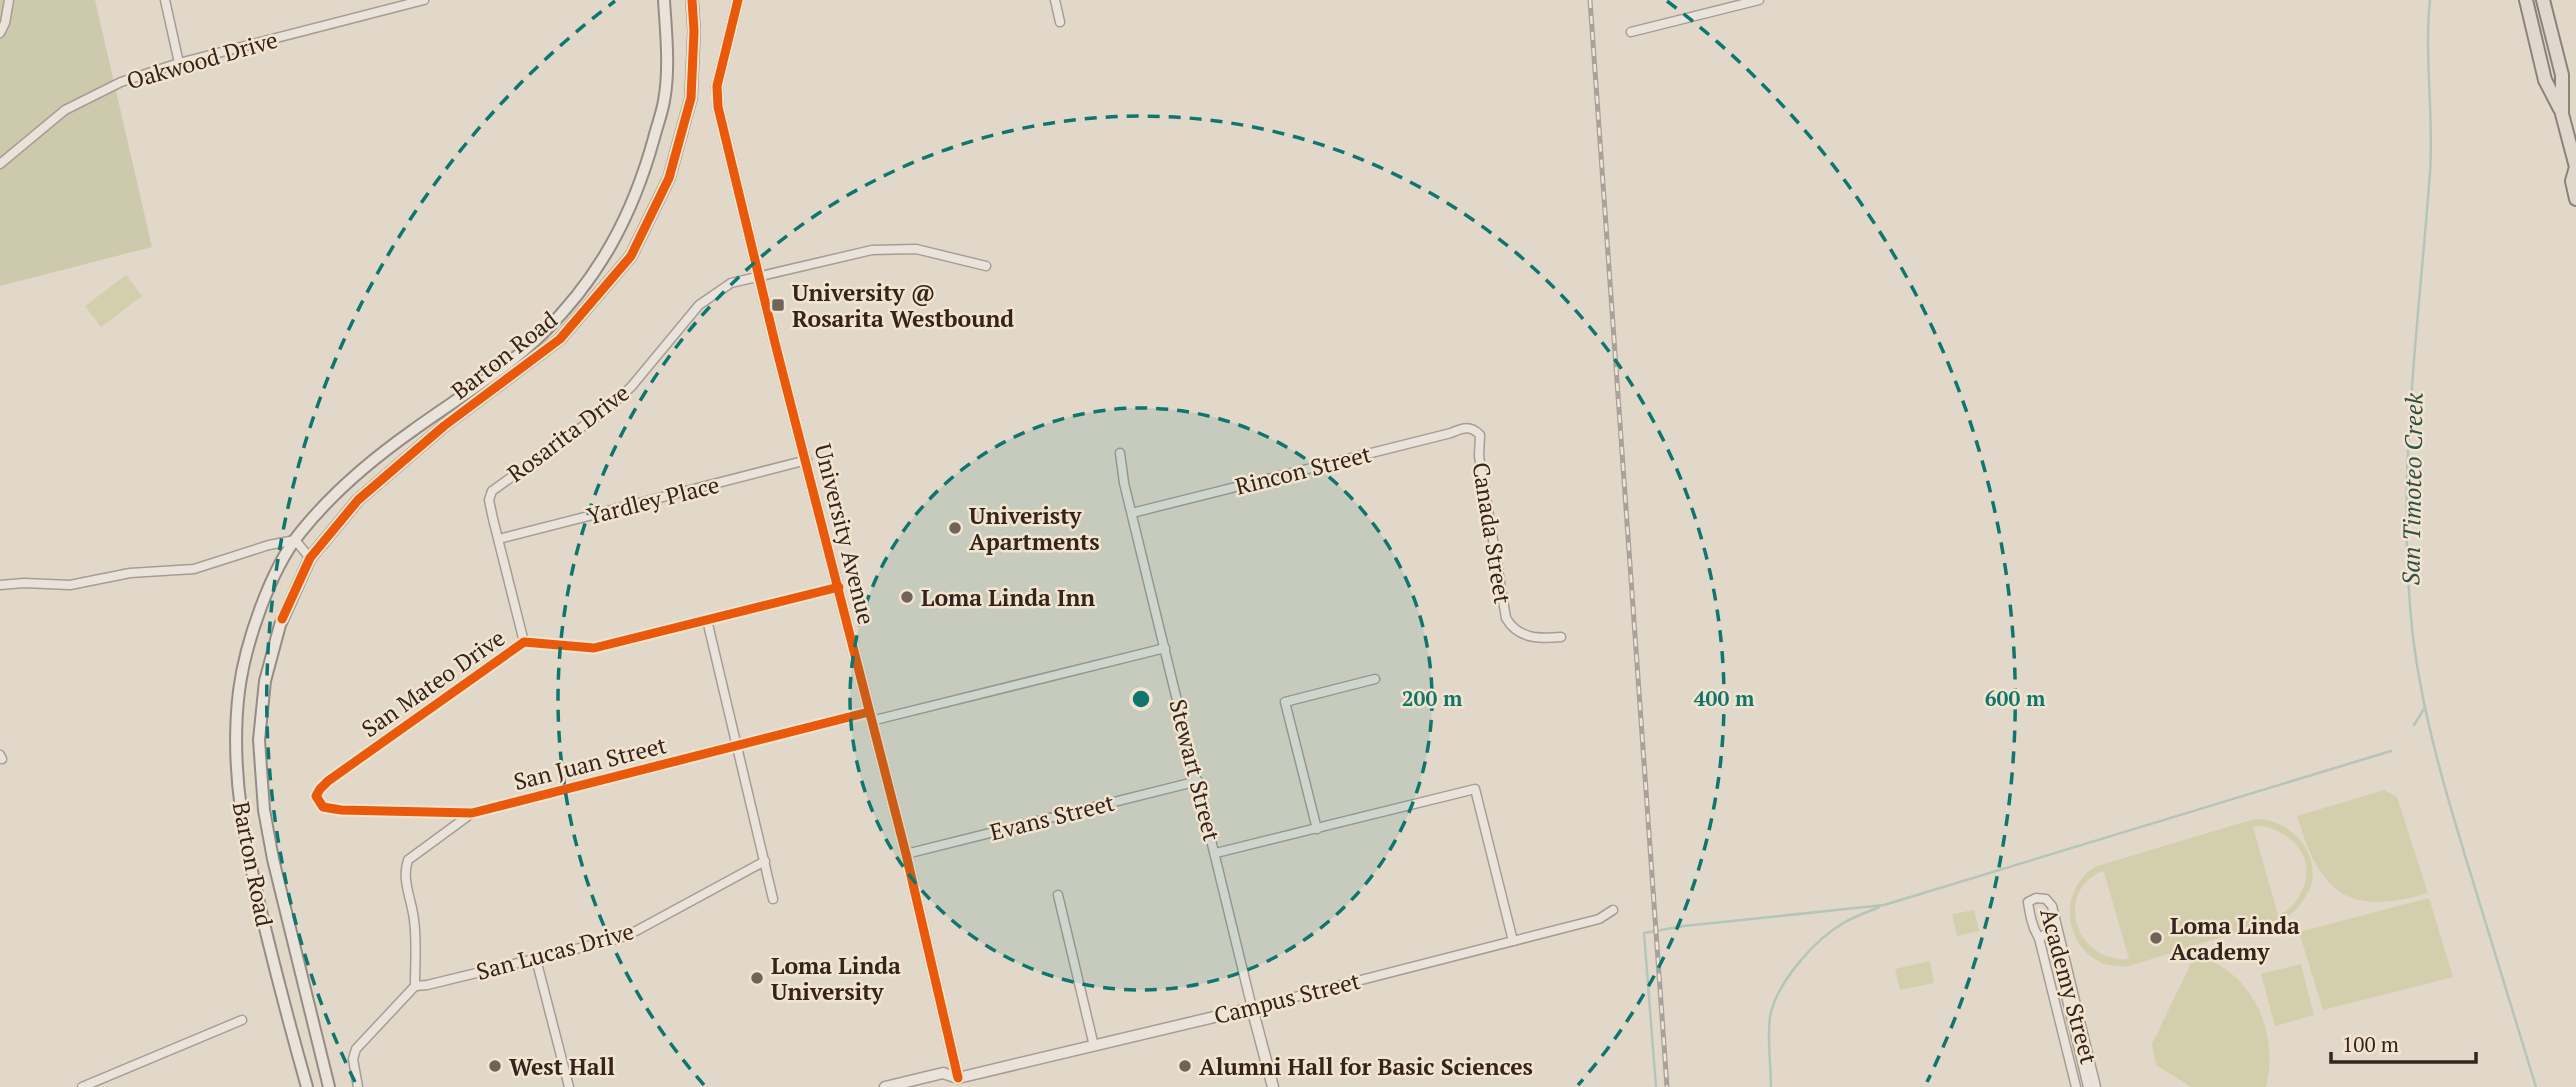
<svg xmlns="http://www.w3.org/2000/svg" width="2576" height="1087" viewBox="0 0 2576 1087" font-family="'PT Serif',serif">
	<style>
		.green { fill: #d3cfad; fill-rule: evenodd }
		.cemetery { fill: #cdc9ac }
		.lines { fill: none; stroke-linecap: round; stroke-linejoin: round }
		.stream { stroke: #b5c5b9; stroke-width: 2.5 }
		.minor-casing { stroke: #a69d94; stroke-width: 11 }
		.tertiary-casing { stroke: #a69d94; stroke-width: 13 }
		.secondary-casing { stroke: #958d83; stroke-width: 14 }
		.primary-casing { stroke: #8b837a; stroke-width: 16 }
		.minor { stroke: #e9e3db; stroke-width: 8 }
		.tertiary { stroke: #e9e3db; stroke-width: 10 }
		.secondary { stroke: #e9e3db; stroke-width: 10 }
		.primary { stroke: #e0d8cd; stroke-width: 12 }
		.rail-casing { stroke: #a8a29c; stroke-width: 5 }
		.rail { stroke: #f3e4cf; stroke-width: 2.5; stroke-dasharray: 8; stroke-linecap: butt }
		.cycleway-casing { stroke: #f3e4cf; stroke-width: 13 }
		.cycleway { stroke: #e8590c; stroke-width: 9 }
		.ring { fill: none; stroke: #0f766e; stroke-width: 3.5; stroke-dasharray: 12 9 }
		.poi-dot { fill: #70645a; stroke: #f3e4cf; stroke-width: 2.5 }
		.labels { text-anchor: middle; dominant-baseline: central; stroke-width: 5; stroke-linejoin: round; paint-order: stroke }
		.street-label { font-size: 23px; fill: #33251d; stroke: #f3e4cf }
		.poi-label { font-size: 23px; font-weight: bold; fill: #33251d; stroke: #f3e4cf; text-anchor: start }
		.water-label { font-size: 24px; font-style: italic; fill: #2c524b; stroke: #f3e4cf }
		.centre { fill: #0f766e; stroke: #f3e4cf; stroke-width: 3.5 }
		.ring-label { font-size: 21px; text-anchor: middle; font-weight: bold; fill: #0f766e; stroke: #f3e4cf; stroke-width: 5; stroke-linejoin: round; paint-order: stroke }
	</style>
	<rect width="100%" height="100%" fill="#e1d8ca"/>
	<g class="green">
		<path d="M126,275L142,296L101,327L85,306Z"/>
		<path d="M2384,790L2397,797L2428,893C2347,917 2320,893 2297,816Z"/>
		<path d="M2261,819C2292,822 2320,853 2311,885C2307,898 2299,907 2289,916L2126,967C2119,966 2111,966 2104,964C2062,947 2058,887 2097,866L2251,820ZM2262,826C2294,832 2318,861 2301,893C2296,904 2288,911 2278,915L2253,827ZM2103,871L2104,872L2129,959C2075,963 2053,891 2103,871Z"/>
		<path d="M2429,898L2453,977L2323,1010L2299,932Z"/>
		<path d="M1974,910L1979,931L1957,936L1952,914Z"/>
		<path d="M2195,955C2252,970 2280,1033 2266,1087H2191L2156,1065L2152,1044Z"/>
		<path d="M1930,961L1934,983L1900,990L1895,969Z"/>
		<path d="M2301,964L2314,1015L2275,1026L2261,974Z"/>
	</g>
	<path class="cemetery" d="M0,0H95L152,247L0,286Z"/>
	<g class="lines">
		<g class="stream">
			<path d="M2430,0C2424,57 2434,115 2430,172C2419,326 2395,482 2413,637C2423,718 2447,797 2471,875C2493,945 2514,1016 2536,1087"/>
			<path d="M2414,725L2425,707"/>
			<path d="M1656,1087L1644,933L1684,926L1884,905L2391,751"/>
			<path d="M1771,1087C1771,1065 1767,1039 1770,1017C1776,983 1815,939 1845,922C1856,916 1868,912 1879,907"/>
		</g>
		<defs>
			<g id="minor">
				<path d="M165,0L179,63"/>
				<path d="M1055,0L1060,22"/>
				<path d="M1631,32L1759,0"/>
				<path d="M0,33L5,23L9,0"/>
				<path d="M0,164L65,110L121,82L179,63L424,0"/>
				<path d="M1120,453L1124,483L1252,1008L1599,919L1613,910"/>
				<path d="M1132,513L1451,433C1463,428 1470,425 1480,435L1479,456L1506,618C1518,639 1539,639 1561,637"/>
				<path d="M499,539L807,460"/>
				<path d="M0,585L24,583L70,585L130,573L194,569L269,545L295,540L310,558"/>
				<path d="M839,587L594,648L524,642L328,781L320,789L316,796L323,807L341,810L472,813L869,712"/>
				<path d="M707,620L773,899"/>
				<path d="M524,642L493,519L489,500L492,491L607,409L631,387L699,305L731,283L872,250L916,249L986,266"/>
				<path d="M871,721L1165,648"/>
				<path d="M0,755L2,759"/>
				<path d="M1317,829L1285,702L1375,679"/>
				<path d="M1216,853L1475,789L1513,941"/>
				<path d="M906,854L1198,781"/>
				<path d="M1058,895L1094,1046"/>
				<path d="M2039,938L2046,934L2052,937L2088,1087"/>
				<path d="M536,959L569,1087"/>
				<path d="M415,986L427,985L617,939L636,931L765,861"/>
				<path d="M82,1087L242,1020"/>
				<path d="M358,1087L353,1059L356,1049L415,986C415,964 417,941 414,920C412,900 401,880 408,860L472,813"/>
				<path d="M2076,1087L2039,938C2032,927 2030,915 2028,902L2036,898L2046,899L2052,906L2096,1087"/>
			</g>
			<g id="tertiary">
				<path d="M738,0L717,86L718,107L776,347L906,854L958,1078"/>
				<path d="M885,1087L943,1073L958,1078L1252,1008L1273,1087"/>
			</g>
			<g id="secondary">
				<path d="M307,1087C292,1034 278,981 265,928C246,850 229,772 239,691C245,644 270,570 300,533C331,494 371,460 412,431C456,399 504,371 543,333C600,277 633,214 654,138C657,126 662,113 664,101C670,68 666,33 664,0"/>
				<path d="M329,1087L273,859L264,810L259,740L265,681L280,625L310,558L358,500L444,426L560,339L631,256L669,178L691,98L694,31L692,0"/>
			</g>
			<g id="primary">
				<path d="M2526,0L2545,80L2560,109"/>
				<path d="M2543,0L2562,75V114L2576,167L2572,181L2576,199"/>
			</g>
		</defs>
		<use href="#minor" class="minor-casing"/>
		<use href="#tertiary" class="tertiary-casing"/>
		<use href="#secondary" class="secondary-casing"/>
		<use href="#primary" class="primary-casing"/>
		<use href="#minor" class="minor"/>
		<use href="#tertiary" class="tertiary"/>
		<use href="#secondary" class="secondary"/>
		<use href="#primary" class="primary"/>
		<defs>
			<path id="rail" d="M1590,0L1667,1087"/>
		</defs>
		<use href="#rail" class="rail-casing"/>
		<use href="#rail" class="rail"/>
		<defs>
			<g id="cycleway">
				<path d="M738,0L717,86L718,107L776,347L906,854L958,1078"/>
				<path d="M839,587L594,648L524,642L328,781L320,789L316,796L323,807L341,810L472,813L869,712"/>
				<path d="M282,619L310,558L358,500L444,426L560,339L631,256L669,178L691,98L694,31L692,0"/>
			</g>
		</defs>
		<use href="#cycleway" class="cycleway-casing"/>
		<use href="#cycleway" class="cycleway"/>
	</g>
	<circle cx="1141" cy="699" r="291" fill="#0f766e" fill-opacity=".12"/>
	<g class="ring">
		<circle cx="1141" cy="699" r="291"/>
		<path d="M704 1085A583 583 0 1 1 1578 1085"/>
		<path d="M355 1082A874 874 0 0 1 615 1M1667 1A874 874 0 0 1 1927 1082"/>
	</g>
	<g class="poi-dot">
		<rect x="771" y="298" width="14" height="14" rx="3.5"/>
		<circle cx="955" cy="528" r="7"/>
		<circle cx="907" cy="597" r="7"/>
		<circle cx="2156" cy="938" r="7"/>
		<circle cx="757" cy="978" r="7"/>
		<circle cx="495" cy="1066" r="7"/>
		<circle cx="1185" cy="1066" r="7"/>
	</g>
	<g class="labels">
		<g class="street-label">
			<text transform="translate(202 60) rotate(-16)">Oakwood Drive</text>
			<text transform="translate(504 355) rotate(-38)">Barton Road</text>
			<text transform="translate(568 433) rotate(-37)">Rosarita Drive</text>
			<text transform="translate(1303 470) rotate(-14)">Rincon Street</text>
			<text transform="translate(653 500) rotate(-14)">Yardley Place</text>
			<text transform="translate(1492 533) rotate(81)">Canada Street</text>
			<text transform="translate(845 534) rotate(76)">University Avenue</text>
			<text transform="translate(433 683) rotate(-35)">San Mateo Drive</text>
			<text transform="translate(590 763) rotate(-14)">San Juan Street</text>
			<text transform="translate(1195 770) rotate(76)">Stewart Street</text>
			<text transform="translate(1052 817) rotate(-14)">Evans Street</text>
			<text transform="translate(253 864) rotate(79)">Barton Road</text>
			<text transform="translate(555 951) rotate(-15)">San Lucas Drive</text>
			<text transform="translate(2069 986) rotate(75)">Academy Street</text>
			<text transform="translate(1287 998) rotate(-14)">Campus Street</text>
		</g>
		<g class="poi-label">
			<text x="792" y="292">University @<tspan x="792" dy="26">Rosarita Westbound</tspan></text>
			<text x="969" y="515">Univeristy<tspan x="969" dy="26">Apartments</tspan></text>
			<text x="921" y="597">Loma Linda Inn</text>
			<text x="2170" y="925">Loma Linda<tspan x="2170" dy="26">Academy</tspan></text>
			<text x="771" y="965">Loma Linda<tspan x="771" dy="26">University</tspan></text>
			<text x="509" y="1066">West Hall</text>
			<text x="1199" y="1066">Alumni Hall for Basic Sciences</text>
		</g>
		<g class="water-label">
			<text transform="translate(2412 489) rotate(-89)">San Timoteo Creek</text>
		</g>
	</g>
	<circle cx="1141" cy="699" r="10" class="centre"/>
	<g class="ring-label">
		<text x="1432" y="706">200 m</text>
		<text x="1724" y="706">400 m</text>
		<text x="2015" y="706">600 m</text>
	</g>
	<path d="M2331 1052v10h145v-10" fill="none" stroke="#33251d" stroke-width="3.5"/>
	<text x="2342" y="1052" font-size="21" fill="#33251d" stroke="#f3e4cf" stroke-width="5" paint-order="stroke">100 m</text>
</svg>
